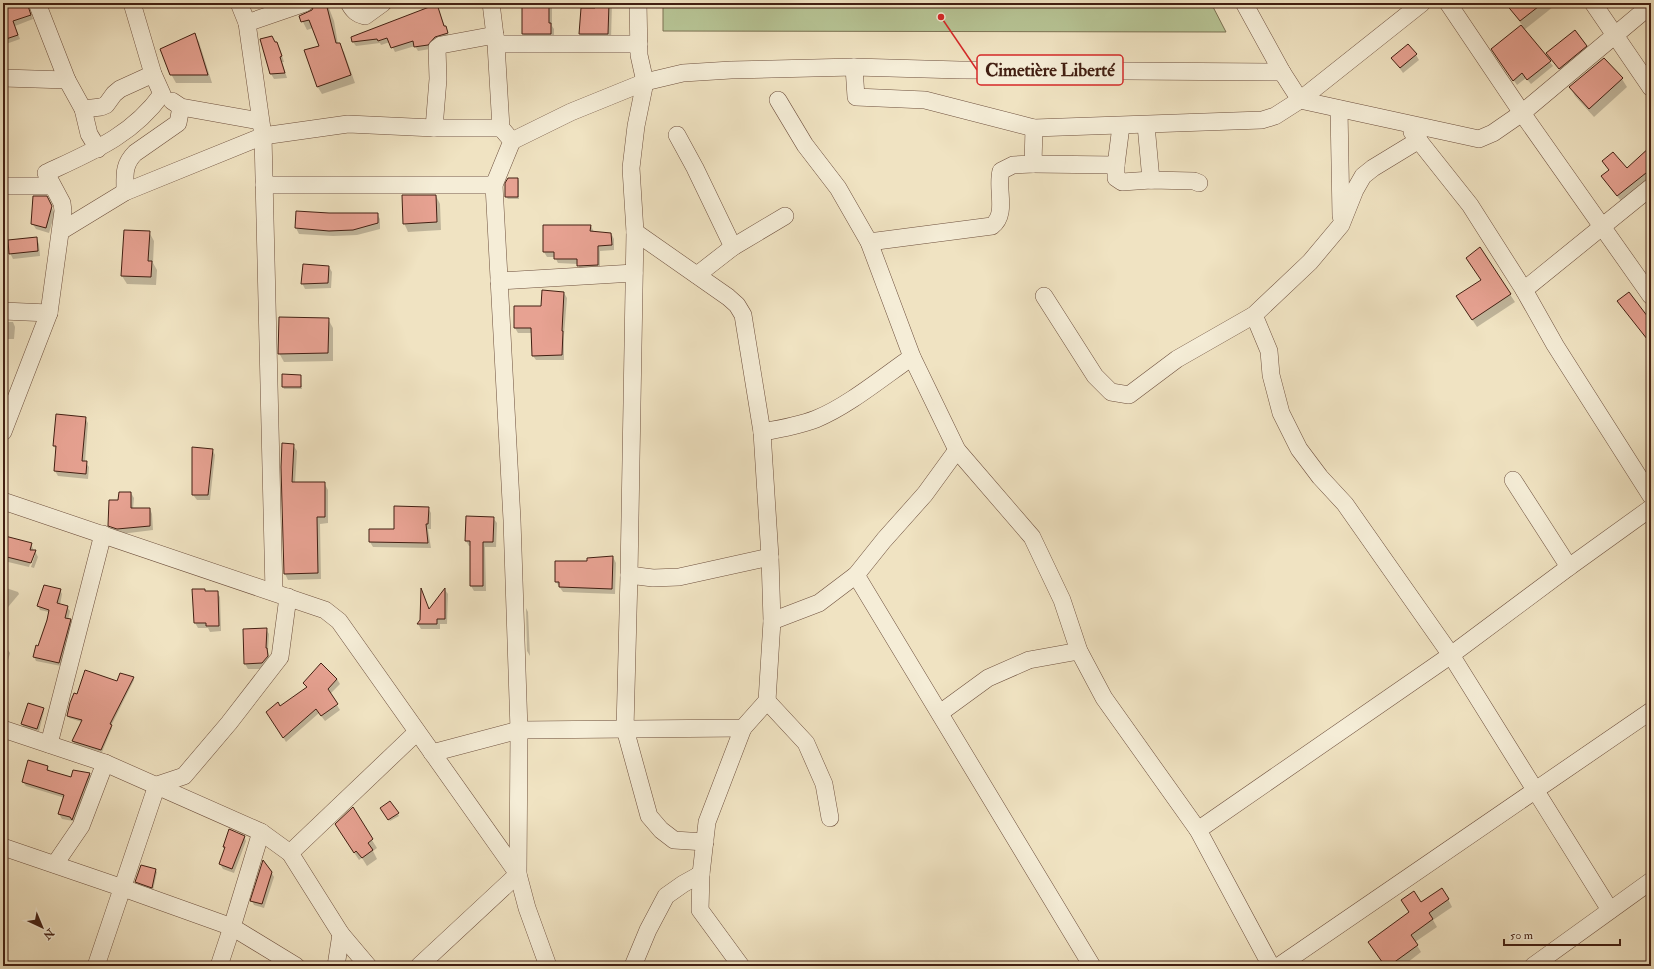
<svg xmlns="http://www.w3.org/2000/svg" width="1654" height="969" viewBox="0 0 1654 969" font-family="'IM FELL Double Pica',serif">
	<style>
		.green { fill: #b7c495; stroke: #7c7254 }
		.shadow { fill: #0003 }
		.building { fill: #e7a292; stroke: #421f12 }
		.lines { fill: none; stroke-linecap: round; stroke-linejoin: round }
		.minor-casing { stroke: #6e503e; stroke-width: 18 }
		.minor { stroke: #f5edd7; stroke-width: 17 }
		.leader { fill: none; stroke: #d62828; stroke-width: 1.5 }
		.callout-dot { fill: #d62828; stroke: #f5edd7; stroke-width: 1.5 }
		.callout { fill: #f5edd7; stroke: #d62828; stroke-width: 1.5 }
		.callout-label { font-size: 18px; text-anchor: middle; font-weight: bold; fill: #421f12 }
	</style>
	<rect width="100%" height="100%" fill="#f0e3c2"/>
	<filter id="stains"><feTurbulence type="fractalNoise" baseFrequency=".005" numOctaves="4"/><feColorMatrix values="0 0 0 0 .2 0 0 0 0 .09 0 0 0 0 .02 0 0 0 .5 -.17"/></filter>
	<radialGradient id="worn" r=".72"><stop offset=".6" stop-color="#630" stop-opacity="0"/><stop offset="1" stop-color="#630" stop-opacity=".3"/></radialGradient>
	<path class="green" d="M663,3H1211L1226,32L663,31Z"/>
	<g class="shadow">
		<path d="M19,3H27L33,19L15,26L20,39L6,44L3,39V8Z"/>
		<path d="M316,3H327L334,21L338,44L344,52L355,83L322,94L317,86L320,47L313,28L307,30L300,16L313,11Z"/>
		<path d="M526,3H552V26L554,29V40H527L523,34Z"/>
		<path d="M582,3H612L611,40H583L580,34Z"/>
		<path d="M1510,3H1558L1524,30L1553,66L1531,84L1526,78L1517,85L1492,49L1522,25L1509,7Z"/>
		<path d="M437,7L450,38L430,49L418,51L415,46L395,52L390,42L381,45L380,43L356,46L353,42Z"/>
		<path d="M194,34L199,42L212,83H176L171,74Z"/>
		<path d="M275,43H277L280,49L284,62H282L287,78L274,79L271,74Z"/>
		<path d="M1586,46L1589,52L1563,73L1551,58Z"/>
		<path d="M1416,55L1419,60L1403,73L1396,63Z"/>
		<path d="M1622,79L1627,87L1594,117L1575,96L1570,87Z"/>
		<path d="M1651,147V177L1621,201L1602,177L1610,171L1603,162L1627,170Z"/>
		<path d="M518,179L519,181V199H508L506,197Z"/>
		<path d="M436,196L440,204L441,230L408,232L404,223Z"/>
		<path d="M45,197L55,213L49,233L36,229L32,223Z"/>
		<path d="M297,212L329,214H377L380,219V229L357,235L333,236L299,234L296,228Z"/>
		<path d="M544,226H591L594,232L611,233L614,239V250L600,251V270L581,271L578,264L558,263L555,257H547L544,252Z"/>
		<path d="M149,232L154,241L153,263L157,270L156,285L127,284L122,276Z"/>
		<path d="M36,238L39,244L40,256L13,259L10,253Z"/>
		<path d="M1480,249L1515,302L1477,327L1462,304L1482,280L1467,258Z"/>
		<path d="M329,267L332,272L331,288L305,289L302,283Z"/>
		<path d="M564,293L567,298L564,335V360H536L533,356L532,333H518L515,328V307H542Z"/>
		<path d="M328,319L333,328V361L284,362L279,353Z"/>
		<path d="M3,322H13L15,327L14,339H3Z"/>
		<path d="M300,376L302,389H284L283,387Z"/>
		<path d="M85,418L88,423L85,462L89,467L88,479L58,476L55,471L56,450L54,446Z"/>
		<path d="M293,445L297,451L295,483H324L328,490V523L320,524L321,579L288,580L285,574Z"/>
		<path d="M212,449L215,455L210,500H197L193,495Z"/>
		<path d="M1651,463V476L1646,467Z"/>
		<path d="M131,493L134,498L133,509H150L152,514L153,530L121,534L112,530L109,525L119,501Z"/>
		<path d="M428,508L431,513V529H428L431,548L373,547L370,542L395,530Z"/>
		<path d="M493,518L497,523L496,547H485L486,591H474L471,586V546H469L466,541Z"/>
		<path d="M31,544L34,551H35L38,557L34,568L31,567L35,555H33L29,567L4,561L3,559V548Z"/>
		<path d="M613,557L616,563L615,594L563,592L556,582V562H588Z"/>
		<path d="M3,587L18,592L19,594L3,613Z"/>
		<path d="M60,590L62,594L60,605L67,607L70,611L68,620H70L72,624L61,666L36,661L34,657L39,647L49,612L40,610L38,606Z"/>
		<path d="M204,590L206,592H217L220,597L221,631L210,632L208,628H198L195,623Z"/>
		<path d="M445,590L448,594L447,624H440V629H421L418,624Z"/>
		<path d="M526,608L528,612L530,656L527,651Z"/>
		<path d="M266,629L269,634L268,651L270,662L265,669H248L245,664L244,630Z"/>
		<path d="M3,646L6,647L10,653L5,671L3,670Z"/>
		<path d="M133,677L134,680L111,726L112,728L102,752L74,744L73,741L82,722L69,718L68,716L118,682Z"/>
		<path d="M337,679L340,684L330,694L340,710L325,721L319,713L286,742L271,717L280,707L307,689L304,683Z"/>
		<path d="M42,709L44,711L39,731L23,727L22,724Z"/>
		<path d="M47,767L50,772L71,778L74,771L90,774L92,778L75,823L73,821L62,819L59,814L65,798L26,786L23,782Z"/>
		<path d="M390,802L399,816L390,821L382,808Z"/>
		<path d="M352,809L377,848L373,851L377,859L367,866L362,858L359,860L341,833Z"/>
		<path d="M244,836L246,841L234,873L223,869L220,864L225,849L224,847Z"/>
		<path d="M155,870L157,872L153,890L137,884L136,882Z"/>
		<path d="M271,872L274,877L264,908L254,905L252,901Z"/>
		<path d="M1448,899L1452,907L1433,920L1437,927L1415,942L1421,952L1403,966H1385L1369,943L1421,903Z"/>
	</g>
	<g class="building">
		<path d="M3,3H7L8,6L16,3H27L31,15L13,21L18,35L3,40Z"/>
		<path d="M315,3H326L336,43H340L351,75L317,87L304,50L319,46L309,20L301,22L299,16L312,10Z"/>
		<path d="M522,3H549V23H551V34H522Z"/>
		<path d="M595,3H609L608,34H579L581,8H595Z"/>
		<path d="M1505,3H1543L1520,21Z"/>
		<path d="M437,4L444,26H446L448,33L435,37L428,45L414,47L413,41L391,48L387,38L378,41L377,39L352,42L351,37Z"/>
		<path d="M1521,25L1551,61L1527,80L1522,73L1513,81L1491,49Z"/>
		<path d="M1575,30L1587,46L1559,69L1546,53Z"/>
		<path d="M195,33L208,75H170L160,49Z"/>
		<path d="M272,36L275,42H277L282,56L280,57L285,73L270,74L260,39Z"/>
		<path d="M1408,44L1417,54L1400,68L1391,58Z"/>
		<path d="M1604,58L1623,78L1589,109L1569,87Z"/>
		<path d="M1651,146V169L1617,196L1601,176L1609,170L1602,161L1613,152L1627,168Z"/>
		<path d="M508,178H518V197H505V183Z"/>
		<path d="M402,195H436L437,222L403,224Z"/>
		<path d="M33,196H47L52,206L46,228L31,224Z"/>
		<path d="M296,211L329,213H378V223L353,230L329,231L295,228Z"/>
		<path d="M543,225H591L590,231L611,233L612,245L598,246V265L577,266V259H554V252H543Z"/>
		<path d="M124,230L150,231L148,261H152L151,277L121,276Z"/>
		<path d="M37,237L38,251L9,254L8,240Z"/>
		<path d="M1480,247L1511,294L1472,320L1456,296L1481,280L1466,258Z"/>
		<path d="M303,264L329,266L328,283L301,284Z"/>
		<path d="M542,290L564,292L562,331H563L562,355L532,356L531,328H514V306H541Z"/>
		<path d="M1629,292L1651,321V344L1617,301Z"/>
		<path d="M279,317L329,318L328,353L278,354Z"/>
		<path d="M282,374L301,375V387H282Z"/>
		<path d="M56,414L86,417L82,461H87L86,474L54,471L56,446H53Z"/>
		<path d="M282,443L294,444L292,482H325V517H317L318,573L284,574L281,467Z"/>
		<path d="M192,447L213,449L208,495H192Z"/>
		<path d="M119,492H131V508H150V526L117,529L108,526L109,500H118Z"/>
		<path d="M394,506L429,507L428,524H426L428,543L369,542V529H394Z"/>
		<path d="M466,516L494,517L493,542H483V586H470V541H465Z"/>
		<path d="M5,536L32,543L30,550H36L31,563L3,556V544Z"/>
		<path d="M613,556L612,589L559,587V582H555V561H587V558Z"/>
		<path d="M44,585L61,589L57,603L68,606L65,618L71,619L59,663L33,657L36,645L38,646L47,620L49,610L37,606Z"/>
		<path d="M421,588L429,609L445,588V619H437V624H417L420,620Z"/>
		<path d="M192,589H205V591H218L219,626H206V623H194Z"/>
		<path d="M267,628L266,648H267L268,656L262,663L244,664L243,629Z"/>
		<path d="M321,663L337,679L328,689L338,704L321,716L316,709L283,738L266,712L278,702L280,706L307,687L303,683Z"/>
		<path d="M85,670L117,681L120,673L134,677L110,724L112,725L101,750L72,741L82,720L67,716L70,703L74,693L77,694Z"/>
		<path d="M28,703L44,708L37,729L21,724Z"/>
		<path d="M28,760L48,766L47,770L71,777L73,770L90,773L72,820L70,817L58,814L64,795L22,782Z"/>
		<path d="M390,801L399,813L388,820L380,808Z"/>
		<path d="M353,807L373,839L368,843L373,850L362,858L356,851L354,853L335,824Z"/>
		<path d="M229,829L245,836L232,869L219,864L225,847H223Z"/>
		<path d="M263,860L272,872L262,904L250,901Z"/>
		<path d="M141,865L156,869L152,888L135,882Z"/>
		<path d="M1442,888L1449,899L1429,913L1433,919L1411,935L1418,945L1389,966H1385L1368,942L1409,912L1401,900L1414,891L1421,902Z"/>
	</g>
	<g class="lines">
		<defs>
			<g id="minor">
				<path d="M37,3L67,80L83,109L89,134L98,149"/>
				<path d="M239,3L247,23"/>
				<path d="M305,3L247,23L263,136L348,124L434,128H501"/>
				<path d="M349,3C353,11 357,14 365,16L383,3"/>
				<path d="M491,3L496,44L501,128L512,141L494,185L512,520L519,730L518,874L527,908L548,966"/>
				<path d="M1244,3L1282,72L1300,100L1479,139L1493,133L1522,113L1651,5"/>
				<path d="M1448,3L1522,113L1651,296"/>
				<path d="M1593,3L1651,88"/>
				<path d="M496,44H639"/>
				<path d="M854,67L856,97L925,100L1034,128L1262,120L1275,116L1300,100L1422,3"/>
				<path d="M3,78L67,80"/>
				<path d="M778,100L805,145L838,188L869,242L912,357L957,450L1032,537L1062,600L1079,651L1104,698L1198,830L1271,966"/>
				<path d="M172,101L181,107L260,121"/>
				<path d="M83,109L101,107L106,105L114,94L120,89L153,74"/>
				<path d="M1339,109L1341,216"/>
				<path d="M1146,125L1151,180"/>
				<path d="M434,128L438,79L437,48L441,45L495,35"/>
				<path d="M1412,132L1470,205L1524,290L1555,345L1651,496"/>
				<path d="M677,135L695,168L733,247"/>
				<path d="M512,141L571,112L645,82L639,55L638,3"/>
				<path d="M1033,164L1116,165L1121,126"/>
				<path d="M1116,165V178L1122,182L1151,180L1194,181L1199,183"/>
				<path d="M264,185H494"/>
				<path d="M3,186H52"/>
				<path d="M125,192C125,175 123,165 135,153L178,123L181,107"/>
				<path d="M61,231L125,192L263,136L274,592"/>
				<path d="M635,232L728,297L737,305L743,315L762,432L770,557L772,621L819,603L856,575L884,540L925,494L957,450"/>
				<path d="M869,242L992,226C1008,214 996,189 1001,171L1013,165L1033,164L1034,128"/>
				<path d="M697,275L733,247L785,216"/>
				<path d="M499,281L634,273"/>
				<path d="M1524,290L1651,187"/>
				<path d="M1044,296L1095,376L1111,392L1129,395L1177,359L1254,315L1310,262L1341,225L1355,190L1363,176L1373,168L1419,140"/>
				<path d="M3,311L49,313"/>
				<path d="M1254,315L1269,351L1271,375L1281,413L1299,449L1320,477L1345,504L1451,655L1610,910"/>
				<path d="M3,432L49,313L63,211L62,203L46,173C91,152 132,136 162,94L153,74L132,3"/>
				<path d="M762,432C780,429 798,426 816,419C848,406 883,377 912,357"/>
				<path d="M1513,480L1569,567"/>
				<path d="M3,501L325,610L339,621L518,874L419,966"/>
				<path d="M770,557L679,577L653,578L629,575L635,232L631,168L636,126L645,82L683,73L731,70L854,67L960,70L1282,72"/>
				<path d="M629,575L625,729L649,816L661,830L674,840L705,842"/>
				<path d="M856,575L1092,966"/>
				<path d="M767,701L806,743L824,784L830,818"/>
				<path d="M940,713L988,678L1029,660L1079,651"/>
				<path d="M3,729L105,763L261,832L290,853L341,934L368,966"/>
				<path d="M49,744L103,534"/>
				<path d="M432,753L519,730L743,728L767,701L772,621"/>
				<path d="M1198,830L1451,655L1569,567L1651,508"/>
				<path d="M3,847L123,888L232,927L296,966"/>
				<path d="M290,853L417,732"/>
				<path d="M55,864L81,826L105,763"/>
				<path d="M96,966L157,785L184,776L229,723L280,657L288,597"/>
				<path d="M219,966L232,927L261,832"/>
				<path d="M336,966L341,934"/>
				<path d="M633,966L648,930L666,896L683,884L701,874"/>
				<path d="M741,966L700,910L701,874L707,822L743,728"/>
				<path d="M1279,966L1651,711"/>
				<path d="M1533,966L1651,881"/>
			</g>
		</defs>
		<use href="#minor" class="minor-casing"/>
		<use href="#minor" class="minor"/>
	</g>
	<path class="leader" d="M941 17L977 70"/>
	<circle class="callout-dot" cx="941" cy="17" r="4"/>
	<rect class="callout" x="977" y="55" width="146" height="30" rx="4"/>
	<g class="callout-label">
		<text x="1050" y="76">Cimetière Liberté</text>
	</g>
	<rect width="1654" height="969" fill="none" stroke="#f0e3c2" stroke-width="16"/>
	<rect x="4" y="4" width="1646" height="961" fill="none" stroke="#421f12" stroke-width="2"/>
	<rect x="8" y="8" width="1638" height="953" fill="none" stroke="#421f12"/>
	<g transform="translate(42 927) rotate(136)" stroke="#f5edd7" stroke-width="3" paint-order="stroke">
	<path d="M0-3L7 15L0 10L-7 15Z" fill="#421f12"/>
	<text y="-6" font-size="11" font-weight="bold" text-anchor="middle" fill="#421f12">N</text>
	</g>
	<path d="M1504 939v6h116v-6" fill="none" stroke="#421f12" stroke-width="2"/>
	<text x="1510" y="939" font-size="12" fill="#421f12" stroke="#f5edd7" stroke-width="3" paint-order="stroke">50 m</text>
	<rect width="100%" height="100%" filter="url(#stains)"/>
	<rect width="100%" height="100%" fill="url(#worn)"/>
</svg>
